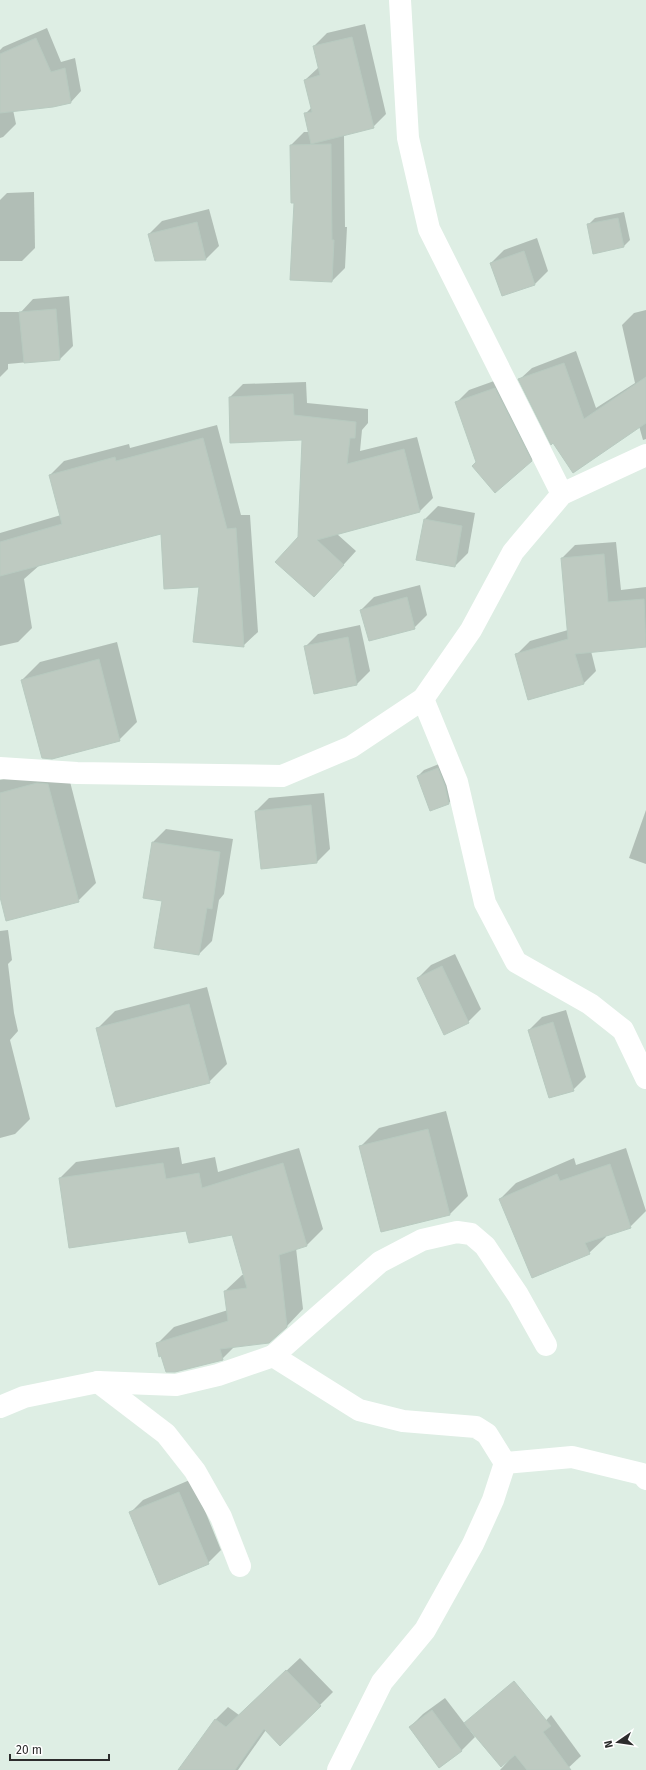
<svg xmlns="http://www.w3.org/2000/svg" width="646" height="1770" viewBox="0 0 646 1770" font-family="'Fira Sans',sans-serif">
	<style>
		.shadow { fill: #0003 }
		.building { fill: #becac1; stroke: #b8cac0 }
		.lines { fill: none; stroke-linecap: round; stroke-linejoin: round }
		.street { stroke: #fff; stroke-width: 22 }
	</style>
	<rect width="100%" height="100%" fill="#deeee4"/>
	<g class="shadow">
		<path d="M365,24L386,114L373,127L344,135L345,227H347L345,268L332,281L295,202L291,145L304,132H310L305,114L312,107L305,80L319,67L314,46L327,33Z"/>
		<path d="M47,28L61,62L75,58L81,91L71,102L12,105L16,124L3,137L0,138V50L3,47Z"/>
		<path d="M34,192L35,248L22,261H0V200L7,193Z"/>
		<path d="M209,209L219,246L206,259L156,260L149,234L162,221Z"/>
		<path d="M624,212L630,240L624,246L588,225L595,218Z"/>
		<path d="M537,238L548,271L535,284L502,295L491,263L504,250Z"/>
		<path d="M69,296L73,346L60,359L8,364V369L0,377V312H21L33,299Z"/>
		<path d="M646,310V439L643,440L639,426L574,472L520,379L532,368L576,351L596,408L635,383L622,325L634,313Z"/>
		<path d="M508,376L544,448L531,461L477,462L456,403L469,390Z"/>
		<path d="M306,382L307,403L368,409V423L362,430L360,451L417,437L433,498L420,511L337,534L356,551L327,583L299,537L303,439L230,397L243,384Z"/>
		<path d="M217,425L241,515H250L258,632L244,645L162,533L41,564L24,579L32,628L18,642L0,646V533L61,515L50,475L64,461L129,444L130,448Z"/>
		<path d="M438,506L475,513L468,553L455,566L425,519Z"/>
		<path d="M616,542L621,590L646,587V646L591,651L596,671L583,684L517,654L530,641L568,630L562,558L575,545Z"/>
		<path d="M420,585L427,615L414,628L361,610L374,597Z"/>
		<path d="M360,625L370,671L357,684L315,693L305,647L318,634Z"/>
		<path d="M117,642L137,722L119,740L22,680L40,662Z"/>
		<path d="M444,762L455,796L449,803L418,776L424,770Z"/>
		<path d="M56,765L66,766L96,883L78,901L0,893V780Z"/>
		<path d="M324,793L330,849L317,862L256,811L269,798Z"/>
		<path d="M646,810V864L629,858Z"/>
		<path d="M166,829L233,839L224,894L219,900L212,941L199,954L163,900L144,897L153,842Z"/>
		<path d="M8,930L12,960L8,964L14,1013L18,1031L10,1040L30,1119L15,1134L0,1138V931Z"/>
		<path d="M455,954L481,1009L468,1022L418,978L431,965Z"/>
		<path d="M207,987L227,1064L209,1082L97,1029L115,1011Z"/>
		<path d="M566,1010L586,1077L573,1090L529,1030L542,1017Z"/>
		<path d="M446,1111L468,1196L450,1214L382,1231L360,1147L379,1128Z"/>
		<path d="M179,1147L182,1164L215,1157L218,1172L299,1148L323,1229L307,1245L296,1248L303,1309L287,1326L235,1346L222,1359L157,1344L174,1327L228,1310L225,1291L242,1275H244L233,1234L187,1230L60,1178L76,1162Z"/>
		<path d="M626,1148L646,1211L630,1227L605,1235L606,1237L589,1253L500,1199L516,1183L574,1158L576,1165Z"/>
		<path d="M192,1479L221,1550L208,1563L130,1513L143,1500Z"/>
		<path d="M300,1658L333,1692L280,1745L266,1730L238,1770H180L215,1720L228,1707L239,1715Z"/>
		<path d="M445,1698L475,1737L462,1750L440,1767L410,1727L423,1714Z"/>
		<path d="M551,1715L581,1756L566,1770H500Z"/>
	</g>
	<g class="building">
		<path d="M352,37L374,128L311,144L304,113L312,112L304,80L320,75L313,46Z"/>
		<path d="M36,38L51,72L65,68L71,103L53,107L0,113V54Z"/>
		<path d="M331,144L332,240H334L332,282L290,280L294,203H291L290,145Z"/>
		<path d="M618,218L624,247L593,254L587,224Z"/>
		<path d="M197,222L206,260L155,261L148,234Z"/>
		<path d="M524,251L535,285L502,296L490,263Z"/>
		<path d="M56,309L60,360L24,363L19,312Z"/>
		<path d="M564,363L584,419L646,377V423L573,473L553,443L551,445L518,379Z"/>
		<path d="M495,388L532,461L495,493L472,466L476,462L455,402Z"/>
		<path d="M293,394L294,415L356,422L355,438H350L347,464L404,449L420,512L317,540L344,565L314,597L275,562L298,537L302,440L230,443L229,397Z"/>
		<path d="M203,438L227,529L236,528L244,647L193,642L199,587L164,589L161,534L0,576V542L62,524L49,475L115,457L116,461Z"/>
		<path d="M424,519L462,526L455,567L416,560Z"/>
		<path d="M604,554L608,602L644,599L646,647L575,654L584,684L528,700L515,654L568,639L561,558Z"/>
		<path d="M407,597L415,629L369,641L360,610Z"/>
		<path d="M348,637L357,685L314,694L304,646Z"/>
		<path d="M99,659L120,741L52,759L42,758L21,680Z"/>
		<path d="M438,768L445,786L449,804L430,811L417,776Z"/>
		<path d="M37,783L48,784L79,902L6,921L0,897V793Z"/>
		<path d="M311,805L317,863L261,869L255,811Z"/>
		<path d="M152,842L220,852L212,909L207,908L199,955L154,948L162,901L143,898Z"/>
		<path d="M442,966L469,1023L444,1035L417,978Z"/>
		<path d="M189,1004L210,1083L116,1107L96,1028Z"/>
		<path d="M553,1022L574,1091L549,1098L528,1030Z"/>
		<path d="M428,1129L450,1215L381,1232L359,1146Z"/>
		<path d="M163,1163L166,1179L199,1173L202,1188L283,1163L307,1246L279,1255L287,1327L269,1343L220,1349L223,1360L175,1372H166L161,1356L159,1357L156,1343L228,1321L224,1291L247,1288L232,1235L189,1243L186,1231L69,1248L59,1178Z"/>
		<path d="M610,1164L631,1228L585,1243L590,1254L532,1278L499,1199L557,1174L560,1181Z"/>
		<path d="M179,1492L209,1564L159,1585L129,1512Z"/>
		<path d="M286,1670L321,1706L280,1746L264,1729L235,1770H178L215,1719L226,1727Z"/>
		<path d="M514,1681L551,1726L543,1732L571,1770H527L515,1755L501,1767L464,1723Z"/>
		<path d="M432,1710L462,1751L439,1768L409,1727Z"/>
	</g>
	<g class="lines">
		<g class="street">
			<path d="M400,0L408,138L429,229L562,494"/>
			<path d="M423,699L457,782L485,903L516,962L590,1004L623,1030L646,1078"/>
			<path d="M0,768L77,773L282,776L351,747L423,699L471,630L513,552L562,494L646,455"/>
			<path d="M273,1356L380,1262L422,1240L457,1232L471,1234L485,1246L518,1295L546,1345"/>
			<path d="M98,1382L166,1434L195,1471L221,1517L240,1566"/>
			<path d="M0,1407L24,1397L98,1382L176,1385L218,1375L273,1356L359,1410L403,1421L476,1427L487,1434L505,1463L493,1500L473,1544L425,1630L382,1682L338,1770"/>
			<path d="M505,1463L572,1457L642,1474L646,1479"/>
		</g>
	</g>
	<g transform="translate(618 1742) rotate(257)" stroke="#ffffff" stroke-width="3" paint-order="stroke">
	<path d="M0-3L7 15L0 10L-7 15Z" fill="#2c2c2c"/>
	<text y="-6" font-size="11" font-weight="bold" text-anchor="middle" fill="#2c2c2c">N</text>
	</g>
	<path d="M10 1754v6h99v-6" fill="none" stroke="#2c2c2c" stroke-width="2"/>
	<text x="16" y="1754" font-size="12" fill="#2c2c2c" stroke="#ffffff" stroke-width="3" paint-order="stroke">20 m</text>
</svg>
